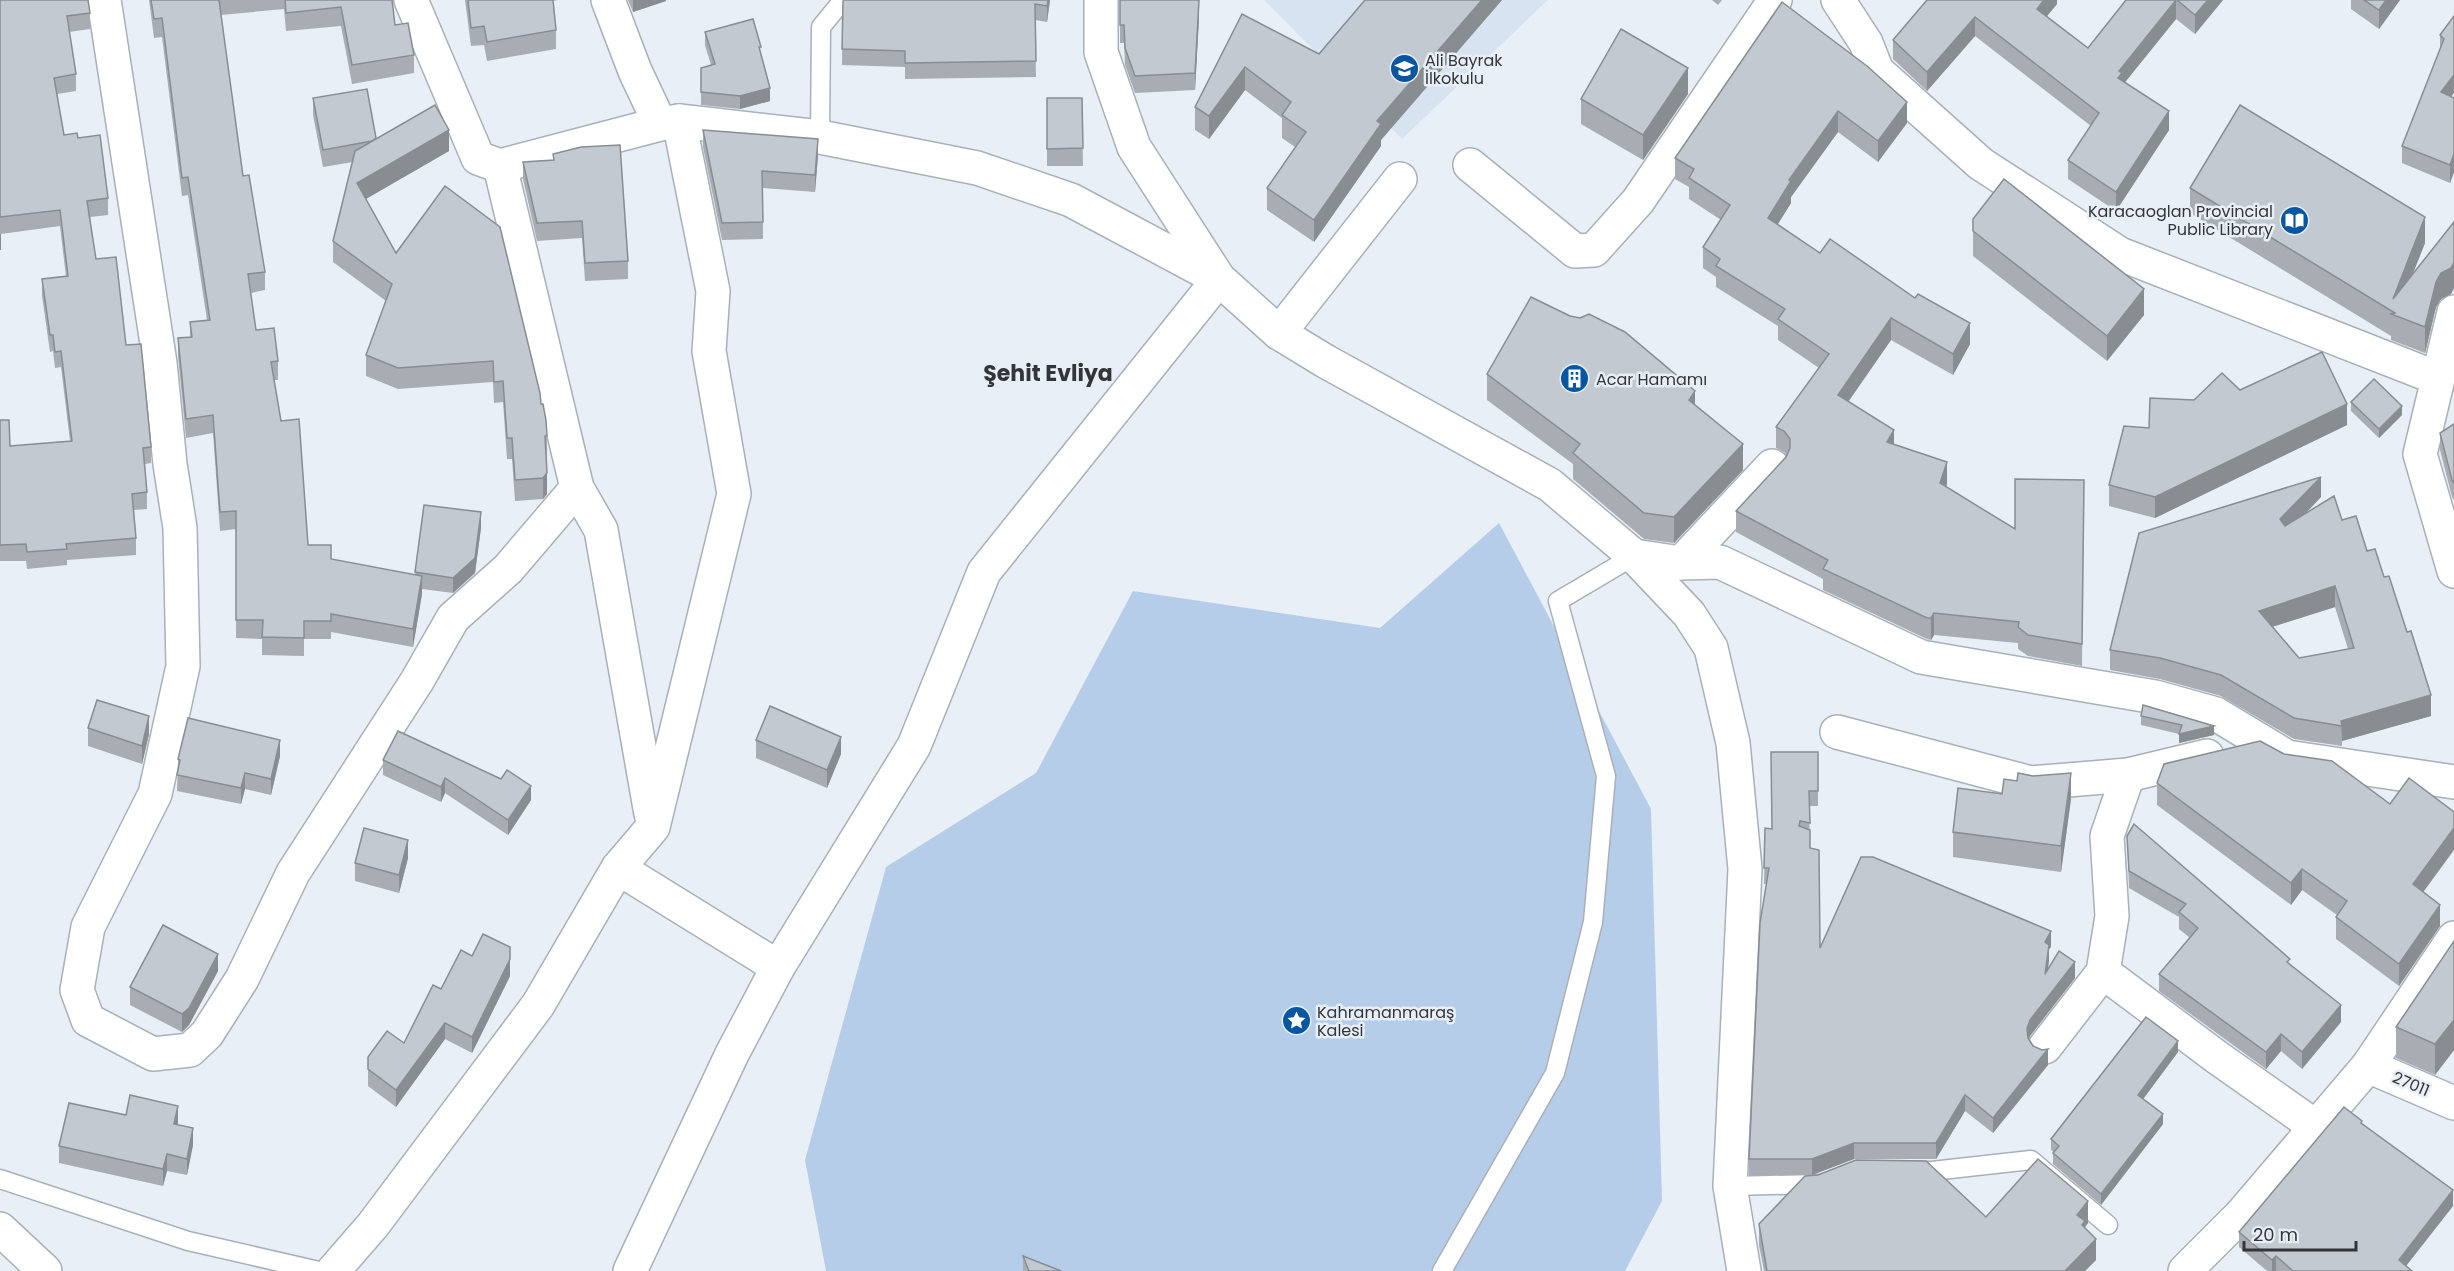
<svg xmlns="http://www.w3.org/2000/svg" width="2454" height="1271" viewBox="0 0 2454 1271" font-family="Poppins,sans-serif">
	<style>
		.built { fill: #d8e3f1 }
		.green { fill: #b6cdea }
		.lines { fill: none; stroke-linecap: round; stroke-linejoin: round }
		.service-casing { stroke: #aab0b7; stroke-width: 21 }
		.minor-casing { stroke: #aab0b7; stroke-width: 36 }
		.tertiary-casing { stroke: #aab0b7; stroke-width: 36 }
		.primary-casing { stroke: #aab0b7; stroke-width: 36 }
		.service { stroke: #fff; stroke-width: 18 }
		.minor { stroke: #fff; stroke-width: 33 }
		.tertiary { stroke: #fff; stroke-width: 33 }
		.primary { stroke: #fff; stroke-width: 33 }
		.wall { fill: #a8adb4; fill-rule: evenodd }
		.shaded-wall { fill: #888d92 }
		.building { fill: #c3c9d1; stroke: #888d92; stroke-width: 1.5; fill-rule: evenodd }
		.labels { text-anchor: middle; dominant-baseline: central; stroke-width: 5; stroke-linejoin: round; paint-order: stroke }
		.poi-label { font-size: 16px; fill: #333538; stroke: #e8eff7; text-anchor: start }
		.street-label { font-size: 16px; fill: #333538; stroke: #e8eff7 }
		.district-label { font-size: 22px; font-weight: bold; fill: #333538; stroke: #e8eff7 }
	</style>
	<rect width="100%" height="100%" fill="#e8eff7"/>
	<path class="built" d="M1264,0H1548L1402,139Z"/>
	<path class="green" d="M1499,523L1651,809L1662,1201L1625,1271H826L805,1160L886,867L1036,773L1133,591L1380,628Z"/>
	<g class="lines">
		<defs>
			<g id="service">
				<path d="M820,137L821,27L843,0"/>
				<path d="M1911,1171H1932L2031,1160L2108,1225"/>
				<path d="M0,1179L188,1241L319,1271"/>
				<path d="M1730,1186L1818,1184"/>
				<path d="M1442,1271L1555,1073L1593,922L1606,776L1558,601L1634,556"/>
			</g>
			<g id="minor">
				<path d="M104,0L160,363L170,464L180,528L183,666L155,794L88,927L77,990L88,1020L153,1054L190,1050L207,1034L242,979L293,873L417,681L453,618L508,569L577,488"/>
				<path d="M411,0L478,158L500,166L577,488L601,530L651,814"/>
				<path d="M608,0L635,71L660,124"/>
				<path d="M1838,0L1866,43L1877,71L1981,164L2120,254L2437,378"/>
				<path d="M1470,165L1575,251L1594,250L1638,201L1775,0"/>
				<path d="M500,166L660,124L679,121L820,137L977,168L1071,200L1219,279L984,572L914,746L778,967L732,1054L630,1271"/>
				<path d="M2454,312L2420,454L2454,571"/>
				<path d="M1279,333L1400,179"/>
				<path d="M1634,556L1681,563L1720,562L1921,657L2155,697L2216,714L2287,757L2454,782"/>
				<path d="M1681,563L1772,466"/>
				<path d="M1837,732L2031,783L2128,775L2207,756"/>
				<path d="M618,868L778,967"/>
				<path d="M2103,972L2218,1058L2316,1127"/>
				<path d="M2045,1047L2103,972L2112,916L2107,836L2128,775"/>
				<path d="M2368,1066L2454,1103"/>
				<path d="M333,1271L373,1225L538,1005L618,868L653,827L734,494L709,351L713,291L679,121"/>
				<path d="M2185,1271L2241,1215L2368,1066L2454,938"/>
			</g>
			<path id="tertiary" d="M1101,0V52L1134,147L1219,279L1279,333L1325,361L1550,485L1634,556L1689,614L1711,648L1733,743L1745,869L1730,1186L1744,1271"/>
			<path id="primary" d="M0,1229L45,1271"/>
		</defs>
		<use href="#service" class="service-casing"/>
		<use href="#minor" class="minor-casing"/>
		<use href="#tertiary" class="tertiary-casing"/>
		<use href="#primary" class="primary-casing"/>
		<use href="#service" class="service"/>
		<use href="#minor" class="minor"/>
		<use href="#tertiary" class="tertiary"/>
		<use href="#primary" class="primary"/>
	</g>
	<g class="wall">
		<path d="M0,0L90,13V29L69,32L76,74V91L57,94L64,135L78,138L108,198V215L90,217L96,259L126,345L151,447V463L145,464L147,492V509L134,510L136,538V555L67,560V565L27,569L26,561H0V420L10,446L70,441L61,367L55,368L53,351L50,352L42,296V279L66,277L60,226L1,234V250H0Z"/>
		<path d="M149,0H392L395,25L414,55V73L352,84L341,26L286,31L284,9L221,15L243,176L265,272V290L251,293L256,330L278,361V380H274L281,421L308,545L331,559L415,575L424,505L481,528L475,573L453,593L422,589V594L413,647L331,632V639H304V656L262,655V639L236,638V529L220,531L213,433L186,438L178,356V338L190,337V322L207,320L188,195L182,196L162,37L154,38Z"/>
		<path d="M465,0H558L553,1L556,30V49L487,61L484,45L471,46Z"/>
		<path d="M628,0H666V1L633,12Z"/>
		<path d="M844,0H1050L1047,22L1035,20L1036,77L905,79V67L842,65L843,1Z"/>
		<path d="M1120,0L1199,18L1195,90L1135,93L1125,65L1124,43H1120Z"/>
		<path d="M1365,0H1502L1381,140V146L1314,242L1267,210V188L1295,147L1282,138V118L1245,90L1209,139L1195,130V107L1242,14L1319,54Z"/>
		<path d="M1712,0H1722L1718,5Z"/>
		<path d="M1927,0H2057V4L2047,16L2088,48L2126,0H2223L2195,34L2176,19L2125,82L2169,130L2116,211L2068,179V160L2091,126L1975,36L1927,91L1893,59V40Z"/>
		<path d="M2351,0H2400L2379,29L2351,9Z"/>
		<path d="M1782,2L1907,123L1878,162L1838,132L1791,197V203L1777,225L1820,253L1970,344L1953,375L1891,340L1849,401L1894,445L1947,484L1946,487L2015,529L2084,480L2082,666L2028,656L2018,649V643L1934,635L1931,640L1927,639L1823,590V579L1736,532V511L1787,456L1784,452L1776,448V427L1819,368L1778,340V326L1716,287V277L1703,268V247L1721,220L1689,199V187L1675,179V158Z"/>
		<path d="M2454,16L2451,97L2454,98V172L2450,183L2402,163V146L2440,50V35Z"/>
		<path d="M705,32L761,57L770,101L740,109L701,105V68L711,65L705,45Z"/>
		<path d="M1688,94L1643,160L1581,124V99Z"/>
		<path d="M313,98L376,138L449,151L366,199L396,253L541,404L547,436V456H546L547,494L543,499L515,501L512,459H507L503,402L494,403L493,382L398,389L366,376V355L386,301L333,262V241L353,162L323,167L313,115Z"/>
		<path d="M1047,98H1082L1083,166H1047Z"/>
		<path d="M703,130L818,156L815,192L763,188V239L722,240L703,147Z"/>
		<path d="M553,154L628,261V279L585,281L582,238L537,241L523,179V162L553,160Z"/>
		<path d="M2190,188L2425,243L2413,273L2454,222V288L2451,294L2441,299L2436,307L2425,353L2391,340V336L2190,213Z"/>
		<path d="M1973,219L2144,315L2107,361L1973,256Z"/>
		<path d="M1487,374L1695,404L1743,470L1674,543L1644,539L1573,479V464L1487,400Z"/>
		<path d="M2240,390L2347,425L2155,518L2109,506V485L2149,428L2194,400Z"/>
		<path d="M2351,402L2402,415L2379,438L2351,411Z"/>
		<path d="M2454,424V500L2452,497L2440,450V433Z"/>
		<path d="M2321,497L2306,513L2342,520L2367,551L2431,716L2342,741V746L2294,739L2221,696L2160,679L2110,670V650ZM2335,607L2348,649L2299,658L2272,627Z"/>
		<path d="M2143,705L2214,735L2179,743V734L2141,725V716Z"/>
		<path d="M88,728L149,734L142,764L88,746Z"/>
		<path d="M756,740L841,754L827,788L756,758Z"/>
		<path d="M1818,752V806H1809L1810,848L1820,948L2051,947L2049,949L2048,970L2075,978L2030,1036L2029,1039L2048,1065L1993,1133L1965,1111L1936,1159H1854L1812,1175H1749V1159L1767,884H1764L1765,828L1771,829Z"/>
		<path d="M280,756L271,795L245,789L241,804L177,791L178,759Z"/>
		<path d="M383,760L501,779L531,800L508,835L445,793L441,802L383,775Z"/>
		<path d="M2157,783L2423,892L2440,926L2399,986L2336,939V917L2337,915L2302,890L2291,905L2157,805Z"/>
		<path d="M2002,794L2071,799L2061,872L1953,857V832Z"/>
		<path d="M2127,836L2290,964L2341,1022L2302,1069L2281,1051L2266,1069L2159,991V974L2190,938L2179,929V917L2129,888Z"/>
		<path d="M408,858L399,893L355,881V863Z"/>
		<path d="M2454,941V1050L2435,1075L2396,1058V1027Z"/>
		<path d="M218,971L189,1025L182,1032L130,1005V987Z"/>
		<path d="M510,976L472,1053L445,1039L396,1107L368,1086V1057L404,1043L441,989Z"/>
		<path d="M2178,1052L2143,1099L2163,1124L2101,1205L2053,1164V1153L2054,1152L2051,1150V1139Z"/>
		<path d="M126,1115L178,1123L177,1125L193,1145L187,1175L167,1171L163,1186L59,1163V1146Z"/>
		<path d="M2362,1124L2453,1206L2406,1266L2412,1271H2267L2239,1247V1232Z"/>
		<path d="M1986,1217L2088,1223L2085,1228L2096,1260L2085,1271H1764L1759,1245V1224Z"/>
		<path d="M1023,1256L1061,1271H1023Z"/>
	</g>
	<g class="shaded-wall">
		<path d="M633,0H666V1L633,12Z"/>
		<path d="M1048,0H1050L1047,22V6Z"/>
		<path d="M1199,0V18L1195,90V73Z"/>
		<path d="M1482,0H1502L1381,140V146L1314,242V220L1377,121Z"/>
		<path d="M2044,0H2057V4L2037,28V9Z"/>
		<path d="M2176,0V19L2122,86L2118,97L2119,71Z"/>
		<path d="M2208,0H2223L2195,34V15Z"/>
		<path d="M2386,0H2400L2379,29V10Z"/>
		<path d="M1975,17V36L1927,91V72Z"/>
		<path d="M1245,67V90L1209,139V116Z"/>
		<path d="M1688,68V94L1643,160V135Z"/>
		<path d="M2454,75V93L2441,110V92Z"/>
		<path d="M770,88V101L740,109V96Z"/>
		<path d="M1907,102V123L1878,162V141Z"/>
		<path d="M1838,111V132L1791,197V203L1768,240V218L1789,180Z"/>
		<path d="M2169,111V130L2116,211V192Z"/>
		<path d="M449,130V151L357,204V183Z"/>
		<path d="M818,139V156L815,192V175Z"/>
		<path d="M2454,154V172L2450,183V165Z"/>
		<path d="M2425,217V243L2396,316L2393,299Z"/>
		<rect x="0" y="234" width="1" height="16"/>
		<path d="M2454,262V288L2451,294L2441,299L2436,307L2425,353V327L2436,282L2441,273Z"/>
		<path d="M2144,289V315L2107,361V336Z"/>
		<path d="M1891,318V340L1838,416V395Z"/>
		<path d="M1970,323V344L1953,375V354Z"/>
		<path d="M1695,391V416L1689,400Z"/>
		<path d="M2347,404V425L2155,518V497Z"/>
		<path d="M2402,406V415L2379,438V429Z"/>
		<path d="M1894,430V451L1887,442Z"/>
		<path d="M1743,444V470L1674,543V517Z"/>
		<path d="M1947,462V484L1940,505V483Z"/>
		<path d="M547,473V494L543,499V478Z"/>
		<path d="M2321,477V497L2280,540V519Z"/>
		<path d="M481,512V528L475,573L453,593V578Z"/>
		<path d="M422,576V594L413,647V629Z"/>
		<path d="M2335,586V607L2259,631V611Z"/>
		<path d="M1934,613V635L1931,640V618Z"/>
		<path d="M2431,695V716L2342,741L2341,721Z"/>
		<path d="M149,716V734L142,764V746Z"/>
		<path d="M2214,726V735L2179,743V734Z"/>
		<path d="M841,737V754L827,788V770Z"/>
		<path d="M280,740V756L271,795V779Z"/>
		<path d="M245,773V789L241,804V788Z"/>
		<path d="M2071,773V799L2061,872V846Z"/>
		<path d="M445,778V793L441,802V787Z"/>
		<path d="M531,786V800L508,835V820Z"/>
		<path d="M2454,828V850L2413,906V884Z"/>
		<path d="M408,840V858L399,893V875Z"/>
		<path d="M2302,869V890L2291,905V883Z"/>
		<path d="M2440,905V926L2399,986V964Z"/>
		<path d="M2051,931V947L2049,949V961L2045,990V942Z"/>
		<path d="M218,954V971L189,1025L182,1032V1014Z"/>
		<path d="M510,959V976L472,1053V1037Z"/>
		<path d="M2075,962V978L2030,1036L2027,1044V1028L2030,1020Z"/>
		<path d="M2341,1005V1022L2302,1069V1052Z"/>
		<path d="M2454,1020V1050L2435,1075V1044Z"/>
		<path d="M445,1023V1039L396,1107V1090Z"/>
		<path d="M2281,1034V1051L2266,1069V1052Z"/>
		<path d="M2178,1041V1052L2138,1106V1095Z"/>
		<path d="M2048,1049V1065L1993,1133V1118Z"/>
		<path d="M1965,1095V1111L1936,1159V1143Z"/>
		<path d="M178,1106V1123L174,1141V1124Z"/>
		<path d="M2163,1114V1124L2101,1205V1194Z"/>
		<path d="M193,1128V1145L187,1175V1159Z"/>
		<path d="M1854,1143V1159L1812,1175V1159Z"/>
		<path d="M167,1154V1171L163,1186V1169Z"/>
		<path d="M2453,1190V1206L2402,1271L2399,1260Z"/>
		<path d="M2088,1201V1223L2085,1226V1243L2077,1215Z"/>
		<path d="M2096,1239V1260L2085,1271H2065Z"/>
		<path d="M2276,1256V1271H2272V1260Z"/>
	</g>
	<g class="building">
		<path d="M0,0H88L90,13L67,16L76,74L54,78L64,135L77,133L78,138L100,135L108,198L87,201L96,259L116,257L126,345L141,344L151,447L143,448L147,492L132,494L136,538L66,544L67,549L27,552L26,544L0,545V420H9L10,446L72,441L61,351L55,352L53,335H50L42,279L68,276L60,210L0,217Z"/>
		<path d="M151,0H219L243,176L249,175L265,272L248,274L256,330L274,328L278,361L271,362L281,421L299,419L308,545H331V559L422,576L413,629L331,614V621H304V638L262,637L263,620H236V511L220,512L213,415L186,419L178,338L192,337L190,322L210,320L188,177L182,178L162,18L154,19Z"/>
		<path d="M285,0H392L395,25L408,23L414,55L352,65L341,7L286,13Z"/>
		<path d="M468,0H553L556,30L487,42L484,26L471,28Z"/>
		<path d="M844,0H1048L1047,6L1035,4L1036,61L905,63V51L842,49L843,1Z"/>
		<path d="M1120,0H1199L1195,73L1135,76L1125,48L1124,25H1120Z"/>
		<path d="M1365,0H1482L1377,121L1381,124L1314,220L1267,188L1306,132L1282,115L1291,102L1245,67L1209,116L1195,107L1242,14L1319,54Z"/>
		<path d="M1927,0H2044L2037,9L2088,48L2126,0H2176L2119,71L2122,73L2118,78L2169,111L2116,192L2068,160L2099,113L1975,17L1927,72L1893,40Z"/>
		<path d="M2177,0H2208L2195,15Z"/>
		<path d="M2364,0H2386L2379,10Z"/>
		<path d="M1782,2L1867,66L1907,102L1878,141L1838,111L1789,180L1791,181L1768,218L1820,253L1830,239L1915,298L1918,294L1970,323L1953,354L1891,318L1838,395L1894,430L1887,442L1947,462L1940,483L2015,529V479L2084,480L2082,644L2028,635L2018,627L2019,622L1934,613L1931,618H1927L1823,569L1828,560L1736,511L1786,457L1790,448V439L1784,431L1776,427L1829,354L1778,319L1785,309L1716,266L1720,259L1703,247L1730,205L1689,178L1694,169L1675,158Z"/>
		<path d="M2454,16V75L2441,92L2454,98V154L2450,165L2402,146L2444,39L2440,35Z"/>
		<path d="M753,19L761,47H759L770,88L740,96L701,92V68L715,64L705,32Z"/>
		<path d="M1621,29L1688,68L1643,135L1581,99Z"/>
		<path d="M367,89L376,138L372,141L323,150L313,98Z"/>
		<path d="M1047,98H1082L1083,148L1047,149Z"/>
		<path d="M435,105L449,130L357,183L396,253L445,186L500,227L540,393L541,404H543L546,420L547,436H545L547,473L543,478L515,480L512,438H507L503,381L494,382L493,361L398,368L366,355L392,284L333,241L355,151Z"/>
		<path d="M2240,105L2425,217L2393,299L2454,222V262L2451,268L2441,273L2436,282L2425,327L2391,314L2395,313L2190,188Z"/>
		<path d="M703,130L818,139L815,175L762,171L763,222L722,223Z"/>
		<path d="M620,145L628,261L585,263L582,221L537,223L523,162L554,160L553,154L581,147Z"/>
		<path d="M2004,179L2144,289L2107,336L1973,231V219Z"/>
		<path d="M1531,297L1570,316L1580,318L1589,314L1625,332L1695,391L1689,400L1743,444L1674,517L1644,513L1573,453L1580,444L1487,374Z"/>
		<path d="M2322,352L2347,404L2155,497L2109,485L2124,426L2149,428L2150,398L2194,400L2222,373L2240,390Z"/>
		<path d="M2374,379L2402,406L2379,429L2351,402Z"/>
		<path d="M2454,424V483L2452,480L2440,433Z"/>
		<path d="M2321,477L2280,519L2285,526L2334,496L2342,520L2356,516L2367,551L2375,549L2384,577L2389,576L2407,632L2411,631L2431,695L2341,721L2342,726L2294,718L2221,675L2160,658L2110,650L2139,533ZM2335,586L2354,648L2299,658L2259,611Z"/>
		<path d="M424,505L481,512L475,558L453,578L415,572Z"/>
		<path d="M97,700L149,716L142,746L88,728Z"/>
		<path d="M2143,705L2214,726L2179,734L2182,725L2141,716Z"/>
		<path d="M770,706L841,737L827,770L756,740Z"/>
		<path d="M188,718L280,740L271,779L245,773L241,788L177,775L180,760L178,759Z"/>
		<path d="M398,731L501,779L507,770L531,786L508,820L445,778L441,787L383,760Z"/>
		<path d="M2260,741L2284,754L2332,761L2390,804L2409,778L2454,812V828L2413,884L2440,905L2399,964L2336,917L2347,901L2302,869L2291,883L2157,783L2164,764Z"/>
		<path d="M1771,752H1818V791H1809L1810,823L1800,821L1799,826L1810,830V848L1819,850L1820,948L1861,857H1873L2051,931L2045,942L2049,945L2045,974L2059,951L2075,962L2030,1020L2027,1028L2028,1038L2033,1046L2042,1050L2048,1049L1993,1118L1965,1095L1936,1143H1854L1812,1159H1749L1760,923L1769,868H1764L1765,828L1772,829Z"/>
		<path d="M2018,773L2033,776L2071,773L2061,846L1953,832L1958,788L2002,794L2004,779L2017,781Z"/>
		<path d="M2134,824L2290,959L2287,962L2341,1005L2302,1052L2281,1034L2266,1052L2159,974L2198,928L2179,912L2186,904L2129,871L2127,836Z"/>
		<path d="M364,828L408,840L399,875L355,863Z"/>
		<path d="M163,925L218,954L189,1008L182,1014L130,987Z"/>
		<path d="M483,934L510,947V959L472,1037L445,1023L396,1090L368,1069V1057L387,1031L404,1043L433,985L441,989L461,950L472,956Z"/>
		<path d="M2454,941V1020L2435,1044L2396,1027Z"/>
		<path d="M2146,1017L2178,1041L2138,1095L2163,1114L2101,1194L2053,1153L2059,1146L2051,1139Z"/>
		<path d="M130,1095L178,1106L174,1124L193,1128L187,1159L167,1154L163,1169L59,1146L69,1103L126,1115Z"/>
		<path d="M2344,1107L2362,1121L2361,1123L2453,1190L2399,1260L2412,1271H2293L2276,1256L2272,1260L2239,1232Z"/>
		<path d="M2038,1159L2088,1201L2077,1215L2085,1221L2082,1225L2096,1239L2065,1271H1767L1759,1224L1805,1176L1818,1175L1856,1160L1926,1161L1986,1217Z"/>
		<path d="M1023,1256L1061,1271H1029Z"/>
	</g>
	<defs>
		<symbol id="school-disc" viewBox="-11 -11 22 22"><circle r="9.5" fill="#0756a4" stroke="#e8eff7"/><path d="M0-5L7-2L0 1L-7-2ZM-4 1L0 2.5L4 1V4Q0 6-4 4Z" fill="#fff"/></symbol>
		<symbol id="library-disc" viewBox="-11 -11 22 22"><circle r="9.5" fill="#0756a4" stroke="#e8eff7"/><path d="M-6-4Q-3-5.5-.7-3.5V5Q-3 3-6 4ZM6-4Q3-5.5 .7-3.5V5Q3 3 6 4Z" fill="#fff"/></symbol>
		<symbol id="building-disc" viewBox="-11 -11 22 22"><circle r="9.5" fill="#0756a4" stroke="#e8eff7"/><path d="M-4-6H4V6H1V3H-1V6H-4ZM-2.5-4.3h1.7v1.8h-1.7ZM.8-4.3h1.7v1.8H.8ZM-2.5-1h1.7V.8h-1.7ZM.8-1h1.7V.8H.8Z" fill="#fff"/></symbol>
		<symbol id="sight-disc" viewBox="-11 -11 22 22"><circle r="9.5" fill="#0756a4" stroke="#e8eff7"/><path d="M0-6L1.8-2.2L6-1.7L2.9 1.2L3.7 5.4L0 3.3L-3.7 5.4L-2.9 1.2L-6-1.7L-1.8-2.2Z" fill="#fff"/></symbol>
	</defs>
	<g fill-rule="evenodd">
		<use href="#school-disc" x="1388" y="52" width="33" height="33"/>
		<use href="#library-disc" x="2278" y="204" width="33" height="33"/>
		<use href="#building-disc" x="1558" y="362" width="33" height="33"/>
		<use href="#sight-disc" x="1280" y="1004" width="33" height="33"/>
	</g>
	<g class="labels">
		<g class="poi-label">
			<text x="1425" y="60">Ali Bayrak<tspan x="1425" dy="18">İlkokulu</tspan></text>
			<text x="2273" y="211" text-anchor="end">Karacaoglan Provincial<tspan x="2273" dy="18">Public Library</tspan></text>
			<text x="1596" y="379">Acar Hamamı</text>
			<text x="1317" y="1012">Kahramanmaraş<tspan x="1317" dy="18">Kalesi</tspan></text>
		</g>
		<g class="street-label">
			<text transform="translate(2411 1084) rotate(23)">27011</text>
		</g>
		<g class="district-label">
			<text x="1048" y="373">Şehit Evliya</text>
		</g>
	</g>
	<path d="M2244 1241v9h112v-9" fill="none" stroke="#333538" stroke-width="3"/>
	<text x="2253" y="1241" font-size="18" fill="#333538" stroke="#e8eff7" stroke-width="4.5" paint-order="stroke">20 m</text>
</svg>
